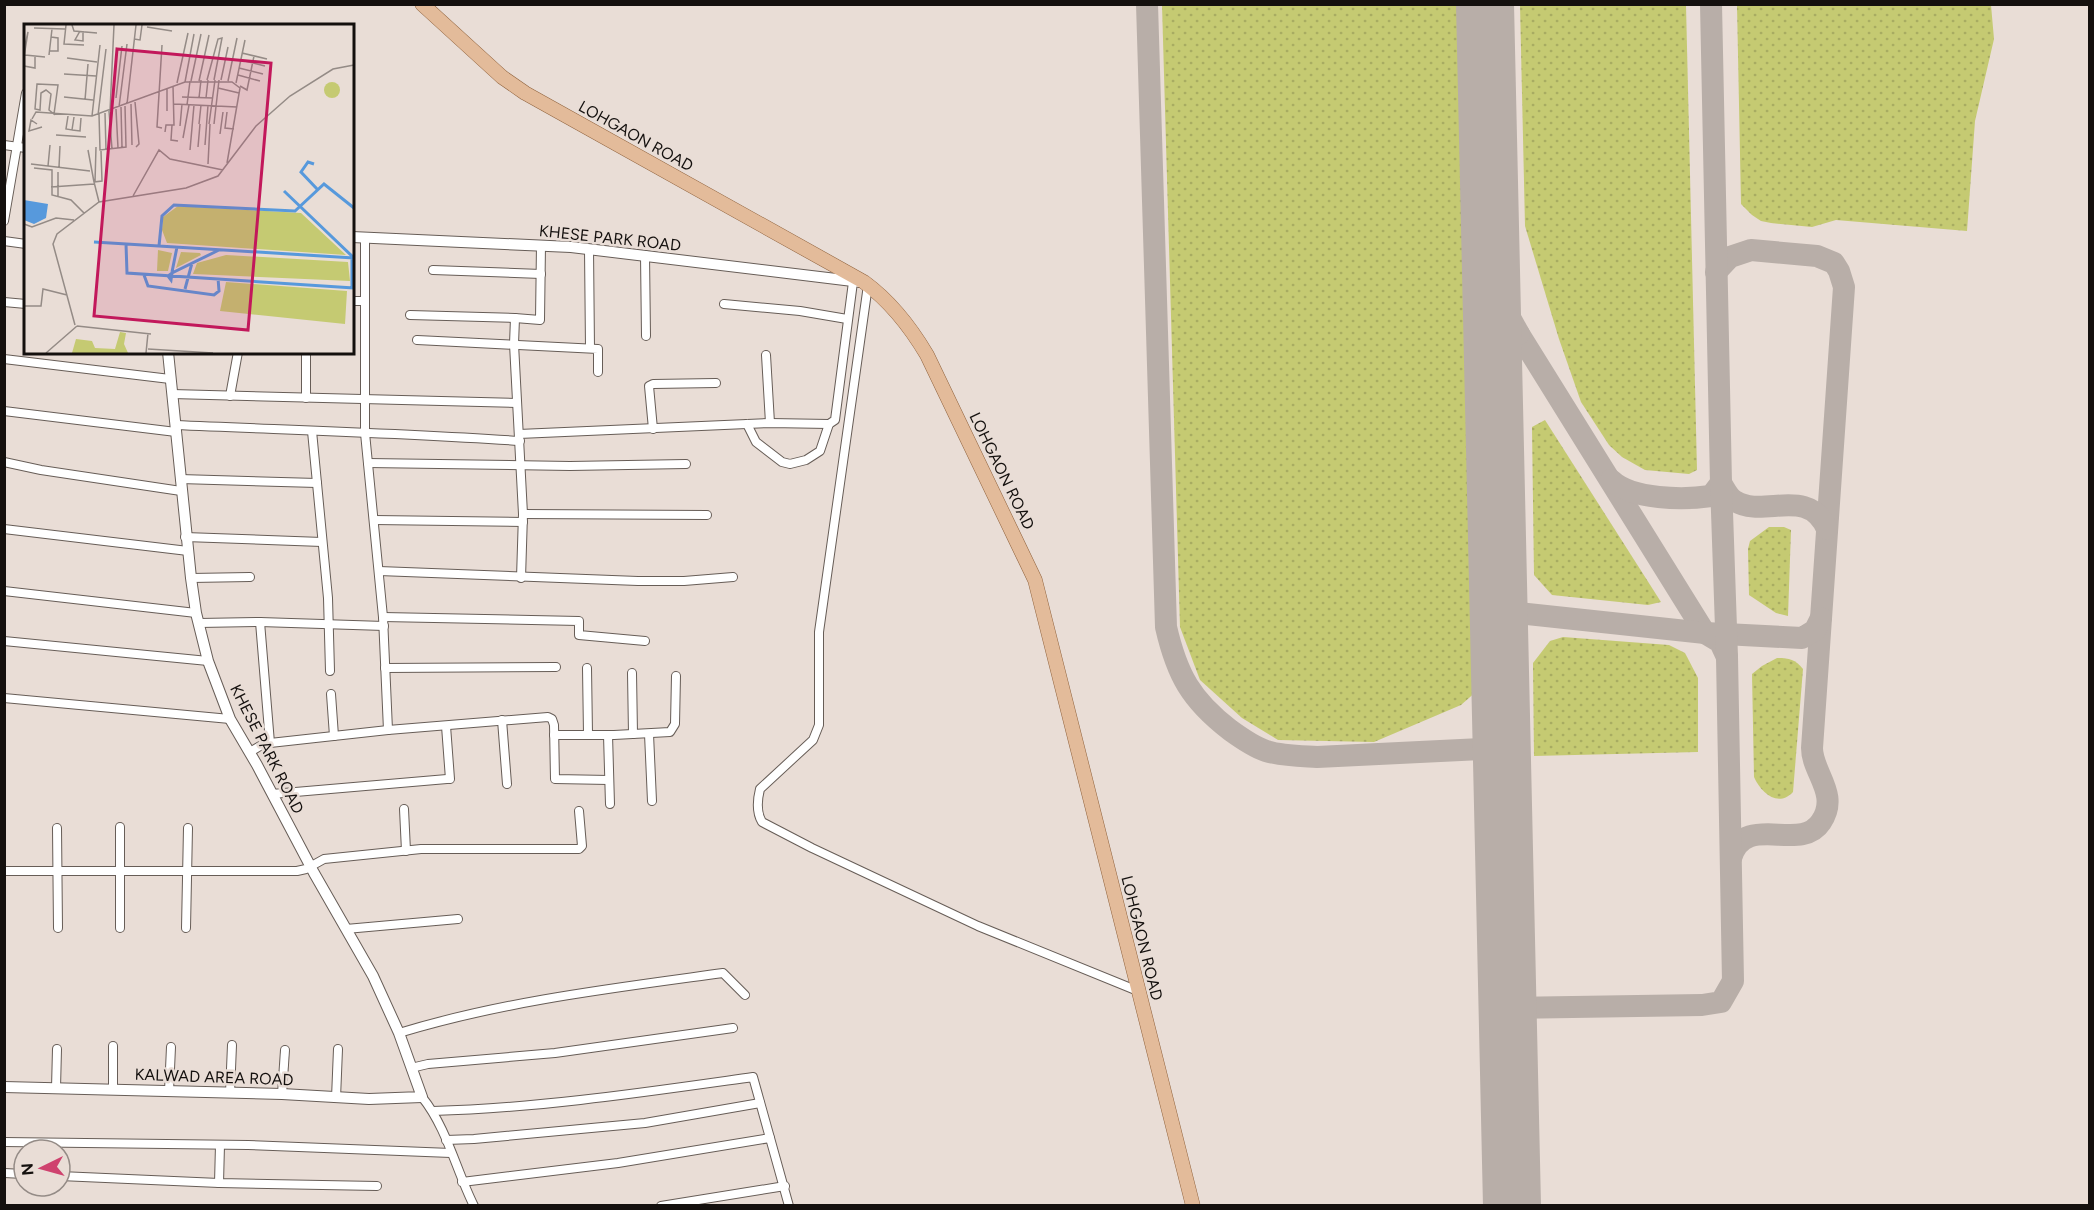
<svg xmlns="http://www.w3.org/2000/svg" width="2094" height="1210" viewBox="0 0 2094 1210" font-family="Figtree,sans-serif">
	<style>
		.grass { fill: url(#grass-dots) }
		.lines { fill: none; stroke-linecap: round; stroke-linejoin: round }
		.taxiway { stroke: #b8aea8; stroke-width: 22 }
		.runway { stroke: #b8aea8; stroke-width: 58 }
		.minor-casing { stroke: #675d57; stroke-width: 10 }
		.tertiary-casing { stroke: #675d57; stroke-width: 12 }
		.primary-casing { stroke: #8f623d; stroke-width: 15 }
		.minor { stroke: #fff; stroke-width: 8 }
		.tertiary { stroke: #fff; stroke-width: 10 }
		.primary { stroke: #e3bb9a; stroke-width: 14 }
		.labels { text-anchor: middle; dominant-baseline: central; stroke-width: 5; stroke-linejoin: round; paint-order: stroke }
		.street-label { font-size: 16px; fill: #14100e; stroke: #e9ddd6 }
		.inset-river { fill: none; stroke: #5799dc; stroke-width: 3 }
		.inset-road { fill: none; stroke: #948b86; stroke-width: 1.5 }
		.view { fill: #c2185b; fill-opacity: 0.15; stroke: #c2185b; stroke-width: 3 }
		.inset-edge { fill: none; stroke: #14100e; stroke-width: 3 }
	</style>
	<defs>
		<pattern id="grass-dots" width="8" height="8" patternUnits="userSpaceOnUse" patternTransform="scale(1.5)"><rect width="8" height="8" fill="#c5ca72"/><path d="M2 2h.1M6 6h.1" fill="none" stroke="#a8ac62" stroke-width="1.8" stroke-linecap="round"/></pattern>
	</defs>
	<rect width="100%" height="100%" fill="#e9ddd6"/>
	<g class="grass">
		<path d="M1162,5H1460L1478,690L1461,705L1374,742L1278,740L1242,718L1200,680L1180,627Z"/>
		<path d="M1520,5H1686L1697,470L1689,474L1645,470L1622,457L1609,445L1581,402L1559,339L1525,226Z"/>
		<path d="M1737,5H1991L1994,39L1975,121L1967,231L1836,220L1812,227L1771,223L1761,221L1752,215L1741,204Z"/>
		<path d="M1545,420L1661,602L1648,605L1552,595L1534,575L1532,427Z"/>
		<path d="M1769,527H1784L1791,530L1788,616L1776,613L1749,595L1748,549L1750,541Z"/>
		<path d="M1563,637L1669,645L1685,653L1698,678V752L1534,756L1533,663L1550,641Z"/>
		<path d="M1777,658C1789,658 1795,659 1803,669L1793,792C1778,808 1761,793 1754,777L1752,674L1762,666Z"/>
	</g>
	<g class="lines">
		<g class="taxiway">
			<path d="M1147,4L1166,627C1177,675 1191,700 1230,730C1241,738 1254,747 1266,751C1282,756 1300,756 1317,757L1502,748"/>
			<path d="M1716,272L1730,257L1751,250L1817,256L1834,263L1839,271L1844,287L1812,748C1812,773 1840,794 1821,822C1800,854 1745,811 1731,858"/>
			<path d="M1491,283L1519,334L1705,633L1720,642L1727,657"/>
			<path d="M1493,358C1499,346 1506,338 1519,334"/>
			<path d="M1611,480C1632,500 1684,500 1711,496L1721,483C1725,489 1728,497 1735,501C1763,519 1808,485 1827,529"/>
			<path d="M1499,611L1705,633L1802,638L1815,630L1821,618"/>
			<path d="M1508,1008L1702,1005L1721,1002L1733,981L1727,657L1721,483L1711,4"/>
		</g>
		<path class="runway" d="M1485,4L1512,1206"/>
		<defs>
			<g id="minor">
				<path d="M4,145L26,148"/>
				<path d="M4,221L26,93"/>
				<path d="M365,238V433L383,617L388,730"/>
				<path d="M4,241L26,244"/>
				<path d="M589,249L590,348"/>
				<path d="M645,255L646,336"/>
				<path d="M433,270L541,274"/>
				<path d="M868,285L819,632V725L813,740L760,789C757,801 756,812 762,822L812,848L978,926L1138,991"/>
				<path d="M352,301H364"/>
				<path d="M4,302L26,304"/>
				<path d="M724,304L800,311L847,319"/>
				<path d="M410,315L515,318L540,320L541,245"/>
				<path d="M515,318L514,344L523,514L521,578"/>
				<path d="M417,340L598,349V372"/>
				<path d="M766,355L770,423"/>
				<path d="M4,359L170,379"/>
				<path d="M172,394L517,403"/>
				<path d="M230,396L238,352"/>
				<path d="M306,398V352"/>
				<path d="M4,411L176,432"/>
				<path d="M747,424L756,442L782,462L790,464L806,460L820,451L829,424L835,420L853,282"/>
				<path d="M175,425C290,430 405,433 520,441"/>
				<path d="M653,429L649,386L653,384L716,383"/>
				<path d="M312,431L328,598L330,671"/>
				<path d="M519,434L770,423L829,424"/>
				<path d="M4,462L41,470L181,491"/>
				<path d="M368,463L570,466L686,464"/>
				<path d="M180,479L317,483"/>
				<path d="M523,514L707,515"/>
				<path d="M374,520L523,522"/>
				<path d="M4,529L188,551"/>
				<path d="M185,537L322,542"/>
				<path d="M379,571L638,581H684L733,577"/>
				<path d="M191,578L250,577"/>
				<path d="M4,591L196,613"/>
				<path d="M383,617L579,621V635L645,641"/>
				<path d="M260,622L270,743"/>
				<path d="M199,623L260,622L384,626"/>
				<path d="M4,641L208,661"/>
				<path d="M385,668L556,667"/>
				<path d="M587,668L588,734"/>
				<path d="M632,673L633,734"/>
				<path d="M331,694L334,736"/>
				<path d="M4,698L230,719"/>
				<path d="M502,720L507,784"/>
				<path d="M446,726L450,779"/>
				<path d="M649,734L652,801"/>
				<path d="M554,735H614L670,732L675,724L676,676"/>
				<path d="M608,735L610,804"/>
				<path d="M250,752L260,746L270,743L388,730L548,717L552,719L554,725L555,779L609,780"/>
				<path d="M272,794L447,779"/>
				<path d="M404,809L406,851"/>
				<path d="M57,828L58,928"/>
				<path d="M4,871H297L306,869L324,859L421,849H579L582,846L579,811"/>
				<path d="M120,928V827"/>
				<path d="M186,928L188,828"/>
				<path d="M346,929L458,919"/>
				<path d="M399,1033C504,1001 614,988 723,973L745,995"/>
				<path d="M113,1046V1090"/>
				<path d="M411,1068L428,1064L555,1053L733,1028"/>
				<path d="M56,1088L57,1049"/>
				<path d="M169,1091L171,1047"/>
				<path d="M230,1093L232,1045"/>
				<path d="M282,1094L285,1050"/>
				<path d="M422,1097C447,1128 456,1170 474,1206"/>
				<path d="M336,1098L338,1049"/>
				<path d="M433,1111C540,1108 646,1092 753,1077L789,1206"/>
				<path d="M446,1140L474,1139L645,1123L760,1103"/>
				<path d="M4,1142L248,1145L451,1153"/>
				<path d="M4,1173L24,1174"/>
				<path d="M60,1176L219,1183L377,1186"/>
				<path d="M462,1182L618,1163L770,1138"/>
				<path d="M219,1183L220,1145"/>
				<path d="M661,1206L785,1186"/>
			</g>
			<g id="tertiary">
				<path d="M352,237L571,247L861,282"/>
				<path d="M4,1087L282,1094L369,1099L422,1097L399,1033L373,976L314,873L257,765L230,719L208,661L196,613L191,578L168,352"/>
			</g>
			<path id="primary" d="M422,4L502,77L525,93L864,282C890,301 911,328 927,355L1035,580L1193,1206"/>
		</defs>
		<use href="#minor" class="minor-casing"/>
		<use href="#tertiary" class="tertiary-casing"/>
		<use href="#primary" class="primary-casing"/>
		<use href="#minor" class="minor"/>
		<use href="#tertiary" class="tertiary"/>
		<use href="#primary" class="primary"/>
	</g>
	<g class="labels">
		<g class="street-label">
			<text transform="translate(636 136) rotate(29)">LOHGAON ROAD</text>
			<text transform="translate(610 238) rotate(6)">KHESE PARK ROAD</text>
			<text transform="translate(1002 471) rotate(64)">LOHGAON ROAD</text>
			<text transform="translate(267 749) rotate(63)">KHESE PARK ROAD</text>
			<text transform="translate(1142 938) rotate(76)">LOHGAON ROAD</text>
			<text transform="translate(214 1077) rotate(2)">KALWAD AREA ROAD</text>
		</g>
	</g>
	<g transform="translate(24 24)">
		<rect width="330" height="330" fill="#e9ddd6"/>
		<path d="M154,182L277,189L322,231L143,219L138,206L139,193ZM134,226L148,229L144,247H133ZM157,228L176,229L177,231L152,244ZM202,231L324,238L326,257L169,250L173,239ZM202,258L323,267L321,300L196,287ZM96,308L102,309L100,320L104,329H48L52,315L68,317L71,324L91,325Z" fill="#c5ca72"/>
		<path d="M300 66a8 8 0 1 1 16 0a8 8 0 1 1-16 0Z" fill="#c5ca72"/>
		<path d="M0,176L24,180L22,194L10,200L0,196Z" fill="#5799dc"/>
		<path class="inset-river" d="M290,140L284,138L277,148L294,166M260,167L330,234M70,218L330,234M102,220L103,249L330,264M135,222L138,192L150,181L271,187L300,160L330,184M148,248L153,223M148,249L147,256L144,252L148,249L195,226M120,251L124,262L190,271L195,267L194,254M328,263V234M161,265L168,239"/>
		<path class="inset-road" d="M42,1L40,20L60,21M48,1L50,7L73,9M123,3L148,7M10,4L41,5M56,7L51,16L59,17V7M110,15L116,16L118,1M0,25L4,8L0,33M26,27H34V14L27,13M218,29L243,35M1,31L21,33M25,31L28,5M43,34L73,38M217,36L241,42M0,42L11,44V33M215,44L239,50M40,50L72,52M214,51L236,57M183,56L194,15L198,14L190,56M197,56L204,23M167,57L177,10M175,57L185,11M204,57L213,14M161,58L170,10M153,59L164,9M212,59L221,16M13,60L34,61L30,90L25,86L27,70L22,66L17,69L16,86L11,85ZM216,62L223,66L230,32M194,64L215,69M143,65V87M40,73L69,76M158,73L189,74M92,74L98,22M175,74L177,56M182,74L184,56M61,76L64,40M111,78L115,120L112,123M103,80L112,1M107,80L108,121M150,80L213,83M163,81L166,57M95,83L103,20M97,83L98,123M92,85L94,124M85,87L88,125M86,87L90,1M203,88L201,104L210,105M81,89L82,126M75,90L76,126L102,123L101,82M74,91L82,25M44,92L42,105L48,106L50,93M68,92L76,21M8,95L12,88L68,92L161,58H208L216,64L203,139M13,100L7,96L5,107L18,103M175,100L177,81M185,100L191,56M190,100L195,56M148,101L147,116L154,117M156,102L158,80M138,104L133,103L138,21M48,106L56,107L57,94M141,108L142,101H150L149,62M196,110L199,88M32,111L62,113M159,114L165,81M181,121L184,81M174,123L176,100M64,126L70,158M166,126L170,81M7,140L66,147M184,140L186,100M24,142L26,121M35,143L36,122M10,144L28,146V171L47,176L60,189M71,158L72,123M27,163L70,160M109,172L135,126L146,135L199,146M34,173V148M75,178L70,158L78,157L77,127M0,200L8,203L32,194L50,196M0,282H17L19,265L43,271M51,301L29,220L33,210L75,178L162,164L194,152L232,102L266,72L309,45L330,41M53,302L127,310M124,325L189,329M22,329L53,302M122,329L124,309"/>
		<path class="view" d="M93,25L247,39L224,306L70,292Z"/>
		<rect width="330" height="330" class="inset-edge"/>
	</g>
	<rect width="2094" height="1210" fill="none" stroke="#14100e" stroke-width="12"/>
	<g transform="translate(42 1168) rotate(265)"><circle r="28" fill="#e9ddd6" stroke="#948b86" stroke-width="1.5"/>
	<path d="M0-4.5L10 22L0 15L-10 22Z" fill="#cf426e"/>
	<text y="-9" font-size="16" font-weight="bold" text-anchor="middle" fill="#14100e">N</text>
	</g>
</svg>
